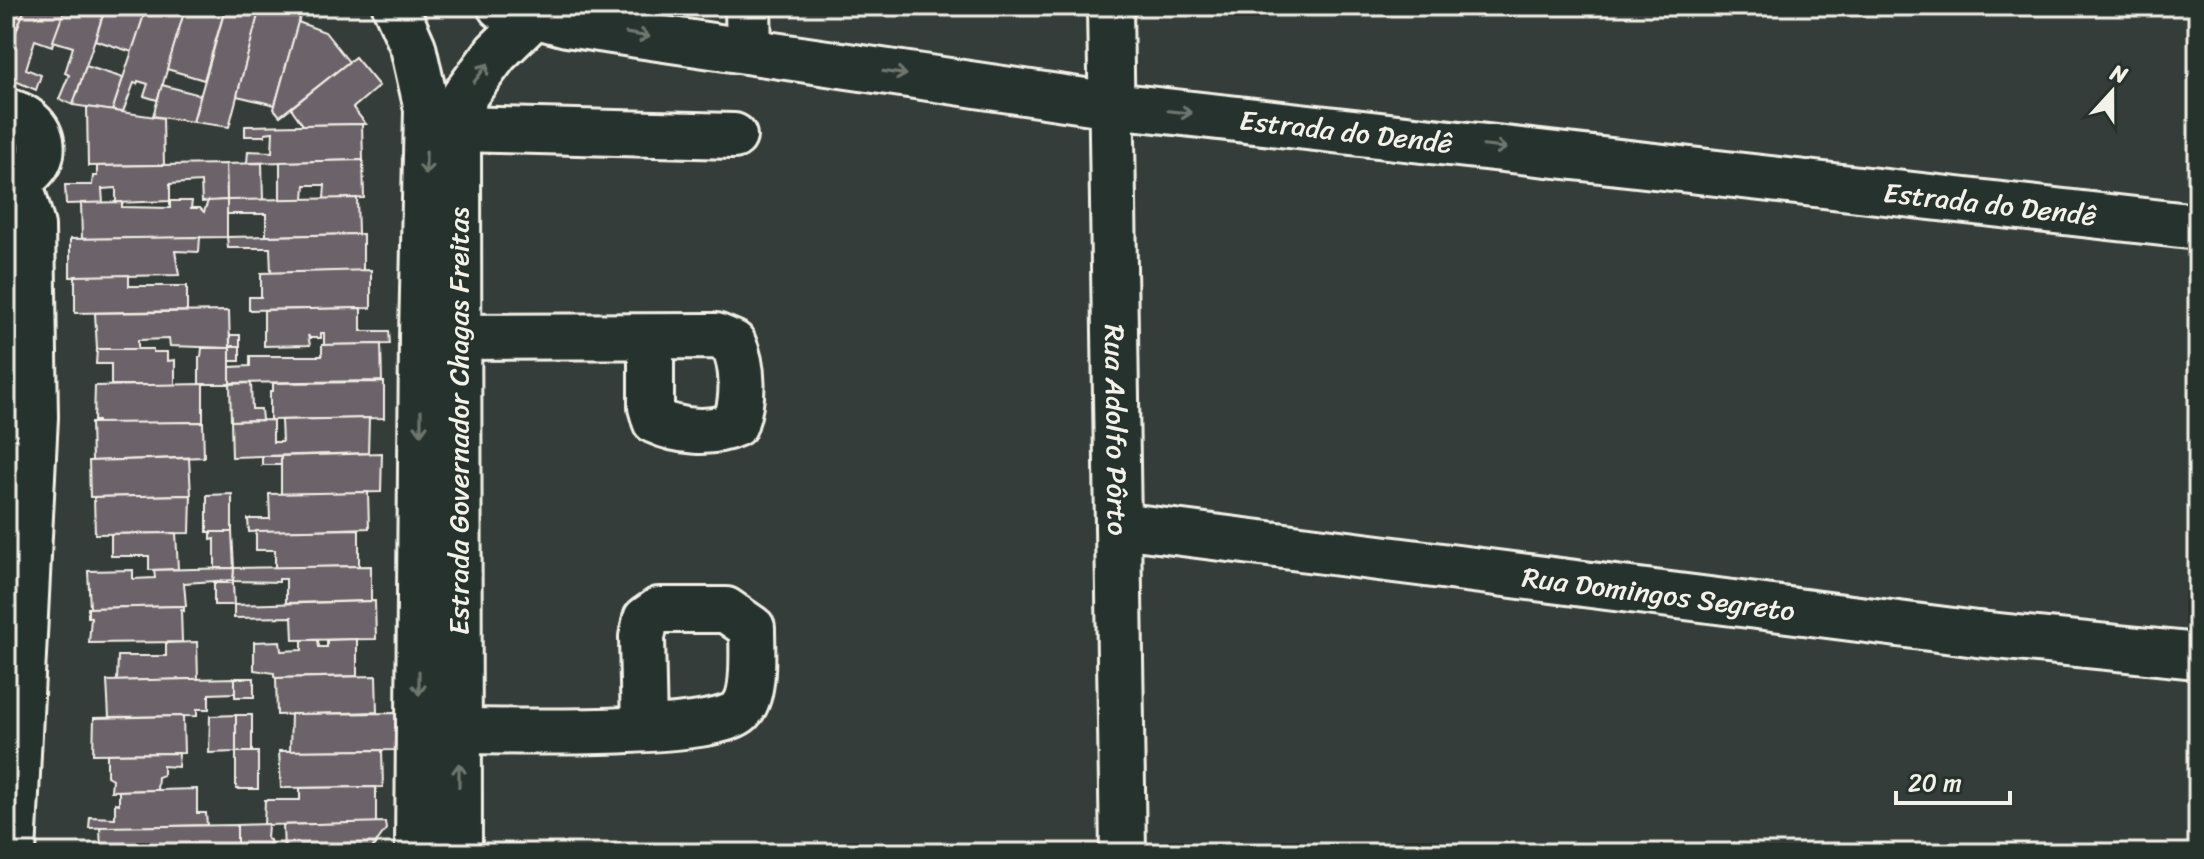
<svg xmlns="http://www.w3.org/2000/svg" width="2204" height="859" viewBox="0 0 2204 859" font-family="Sriracha,sans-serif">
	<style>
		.building { fill: #6c636a; stroke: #f4f1e8; stroke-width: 2 }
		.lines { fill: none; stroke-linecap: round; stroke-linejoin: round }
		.minor-casing { stroke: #f4f1e8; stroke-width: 50 }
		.major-casing { stroke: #f4f1e8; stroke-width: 50 }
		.minor { stroke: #26332d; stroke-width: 44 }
		.major { stroke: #26332d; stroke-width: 44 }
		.oneway { stroke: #6e766e }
		.labels { text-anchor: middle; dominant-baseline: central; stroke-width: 6; stroke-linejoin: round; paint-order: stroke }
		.street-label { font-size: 28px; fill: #f4f1e8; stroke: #26332d }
	</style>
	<rect width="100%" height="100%" fill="#343d39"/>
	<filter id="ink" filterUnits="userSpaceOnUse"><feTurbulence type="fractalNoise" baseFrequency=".0125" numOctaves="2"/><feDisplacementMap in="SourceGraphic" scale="16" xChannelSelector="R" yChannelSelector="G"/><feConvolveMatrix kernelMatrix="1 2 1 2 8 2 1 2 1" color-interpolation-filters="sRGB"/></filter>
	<g filter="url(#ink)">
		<g class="building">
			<path d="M6,6H26L6,57Z"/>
			<path d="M26,6H66L52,46L35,40L26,69L41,75L36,90L6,77V57Z"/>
			<path d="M66,6H106L73,105L59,99L69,75L65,73L73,47L53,41Z"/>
			<path d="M106,6H147L132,52L95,40Z"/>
			<path d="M147,6H186L162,87L157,100L144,96L148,84L138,81L137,84L134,83L123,112L112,111Z"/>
			<path d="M226,6L204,80L167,69L186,6Z"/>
			<path d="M226,6H249L260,9L229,127L193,122Z"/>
			<path d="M280,6H303L275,105L237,96L259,11L277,16Z"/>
			<path d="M298,22L325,32L349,62L280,116L274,109Z"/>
			<path d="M355,57L379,86L353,108L366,124L303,125L291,108Z"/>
			<path d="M86,66L123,78L112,111L73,105Z"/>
			<path d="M162,85L200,95L193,122L153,116Z"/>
			<path d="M87,107L163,118L164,165L88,166Z"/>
			<path d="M362,124L363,160L247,163L248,151L272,152L273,132L265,133V136H245V126Z"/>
			<path d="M363,160L364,198L324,199L325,185H305L304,199L280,200V162Z"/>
			<path d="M262,163L263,200H227L226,164Z"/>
			<path d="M226,164L227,200L202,202L201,182L170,184V201L116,203V188L102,189L103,203L66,204L65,185H92L93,176H97V166Z"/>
			<path d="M357,198L358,234L266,236V214H227V200Z"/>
			<path d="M227,200V237L82,239L81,203L122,202V207L170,208V201H192L191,208H200L204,212L208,201Z"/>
			<path d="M363,234V271L271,273L270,248H228L227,237Z"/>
			<path d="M200,237L199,252L175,251L179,275L70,277V239Z"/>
			<path d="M371,270V308L249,310V297H261V273Z"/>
			<path d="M129,275V286H187V311L75,313V276Z"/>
			<path d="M361,308V331H389L390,344L324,345V333H321V338H310L308,335L310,345L264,346V310Z"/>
			<path d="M229,311L230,348L170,346L169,339L138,340V349H97L95,313Z"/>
			<rect x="230" y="335" width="10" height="11"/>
			<path d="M381,344L382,381L230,383V367L250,366V356H322V345Z"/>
			<rect x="230" y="346" width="10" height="15"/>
			<path d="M202,348H230V384H199V357H201Z"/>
			<path d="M97,349H153V352H167V361L175,360V385H111V364H96Z"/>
			<path d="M384,382V418L270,420V391H273V383Z"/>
			<path d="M251,383L252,409H261L262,420L231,421L230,384Z"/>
			<path d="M203,384V422L98,424V421H94L95,386Z"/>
			<path d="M369,418L368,453L232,457L231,421L273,420V442H282L281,420Z"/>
			<path d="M203,422L204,457L92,461L91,423Z"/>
			<path d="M382,453L381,492L281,494V456Z"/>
			<rect x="262" y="456" width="19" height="9"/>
			<path d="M189,458L191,495L90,497L89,461Z"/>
			<path d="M368,492L369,528L249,532L248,519H270L269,494Z"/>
			<path d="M232,494V532H207V495Z"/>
			<path d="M191,495L190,533L95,534L94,497Z"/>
			<path d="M359,529V566L275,568V550H256V531Z"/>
			<path d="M211,532H232L234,568H215V539L211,540Z"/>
			<path d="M176,533L178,569L149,570V556H111V534Z"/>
			<path d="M371,566V601L286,603V579H279V582L233,581L234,568Z"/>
			<path d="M234,568L233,580L184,583L186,606L90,608L88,571L133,570V579L155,578L154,570Z"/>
			<path d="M214,583H233L234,605H214Z"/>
			<path d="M375,601L376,639L293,640L292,617L234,618V605Z"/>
			<path d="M184,606V611L181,610L182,642L89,643L91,617H88V608Z"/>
			<path d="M357,639V676L276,678L274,677V673L254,670V642L280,641L281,651L302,650V640H318L319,647H327V640Z"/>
			<path d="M197,642L198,679L117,681L118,656H166V643Z"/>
			<path d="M376,676L377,712L277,715L276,678Z"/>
			<rect x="235" y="678" width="19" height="19"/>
			<path d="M235,678V693L209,694V709H197V716L109,717L107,681Z"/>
			<path d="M397,713L398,750L290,751L291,714Z"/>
			<rect x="236" y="715" width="16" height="37"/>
			<path d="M236,715V752L209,753L210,716Z"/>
			<path d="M183,716L184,753L93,754L94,718Z"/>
			<path d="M382,750L383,787L281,788L279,751Z"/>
			<rect x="236" y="752" width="22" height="37"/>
			<path d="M179,753L178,767L163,766V775L158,777L157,790L111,791L112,779L107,776V754Z"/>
			<path d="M376,787V823L264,825L265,800H300V788Z"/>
			<path d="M197,789V813H206L207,825L89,828L90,817L115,818V803L119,804V791Z"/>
			<path d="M385,822L386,829L373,847L374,853H331V848L318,847L319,853H284L283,825Z"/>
			<path d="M268,824L267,839L270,840L272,853H237V825Z"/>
			<path d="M237,825V850H232L231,845H215V853H101L100,827Z"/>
		</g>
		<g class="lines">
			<defs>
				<g id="minor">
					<path d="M395,6L413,47L427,109L422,337L418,853"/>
					<path d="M748,6L749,51"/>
					<path id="s1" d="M1110,6L1123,853"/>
					<path d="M6,111C53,120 54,175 6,182"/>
					<path d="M458,129L734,136"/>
					<path d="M428,337L716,336L733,343C744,367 744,399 735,424C711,435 679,432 655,421L651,407V337"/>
					<path id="s2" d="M1119,525L1977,634L2198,656"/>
					<path d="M460,731C506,731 713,737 740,711C756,696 752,649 752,628L726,610H659L646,619L642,637L644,729"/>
					<path d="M13,853L35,417L32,226L19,180"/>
					<path d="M459,853L458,129L465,95L496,53L534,16"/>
				</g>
				<g id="major">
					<path id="s3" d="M500,6L567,24L638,35L1112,105L2198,227"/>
				</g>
			</defs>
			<use href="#minor" class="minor-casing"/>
			<use href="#major" class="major-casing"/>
			<use href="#minor" class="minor"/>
			<use href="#major" class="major"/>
		</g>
		<defs><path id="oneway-shaft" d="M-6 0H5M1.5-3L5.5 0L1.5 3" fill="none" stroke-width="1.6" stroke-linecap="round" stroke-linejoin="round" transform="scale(2)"/></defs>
		<g class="oneway">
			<use href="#oneway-shaft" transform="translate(638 35) rotate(9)"/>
			<use href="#oneway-shaft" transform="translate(481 73) rotate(-53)"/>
			<use href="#oneway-shaft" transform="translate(895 73) rotate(8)"/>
			<use href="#oneway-shaft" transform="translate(1180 112) rotate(6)"/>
			<use href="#oneway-shaft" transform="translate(1495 147) rotate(6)"/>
			<use href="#oneway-shaft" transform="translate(426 163) rotate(91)"/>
			<use href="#oneway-shaft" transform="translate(421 423) rotate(90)"/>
			<use href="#oneway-shaft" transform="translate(419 683) rotate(90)"/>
			<use href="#oneway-shaft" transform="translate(459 775) rotate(-90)"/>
		</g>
	</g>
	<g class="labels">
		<g class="street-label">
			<text stroke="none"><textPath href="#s3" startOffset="856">Estrada do Dendê</textPath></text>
			<text stroke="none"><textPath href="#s3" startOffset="1504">Estrada do Dendê</textPath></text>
			<text transform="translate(458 421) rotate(-90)">Estrada Governador Chagas Freitas</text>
			<text stroke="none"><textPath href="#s1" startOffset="424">Rua Adolfo Pôrto</textPath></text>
			<text stroke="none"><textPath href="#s2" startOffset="544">Rua Domingos Segreto</textPath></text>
		</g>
	</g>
	<rect width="2204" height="859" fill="none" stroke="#26332d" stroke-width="32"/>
	<rect x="16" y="16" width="2172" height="827" fill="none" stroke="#f4f1e8" stroke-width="3" filter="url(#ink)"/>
	<g transform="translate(2112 92) rotate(21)" stroke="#26332d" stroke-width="6" paint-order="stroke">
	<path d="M0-6L14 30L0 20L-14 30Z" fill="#f4f1e8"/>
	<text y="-12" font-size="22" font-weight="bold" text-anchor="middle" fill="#f4f1e8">N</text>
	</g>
	<path d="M1896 791v12h114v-12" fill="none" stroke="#f4f1e8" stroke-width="4"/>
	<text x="1908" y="791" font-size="24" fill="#f4f1e8" stroke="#26332d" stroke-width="6" paint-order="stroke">20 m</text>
</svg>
